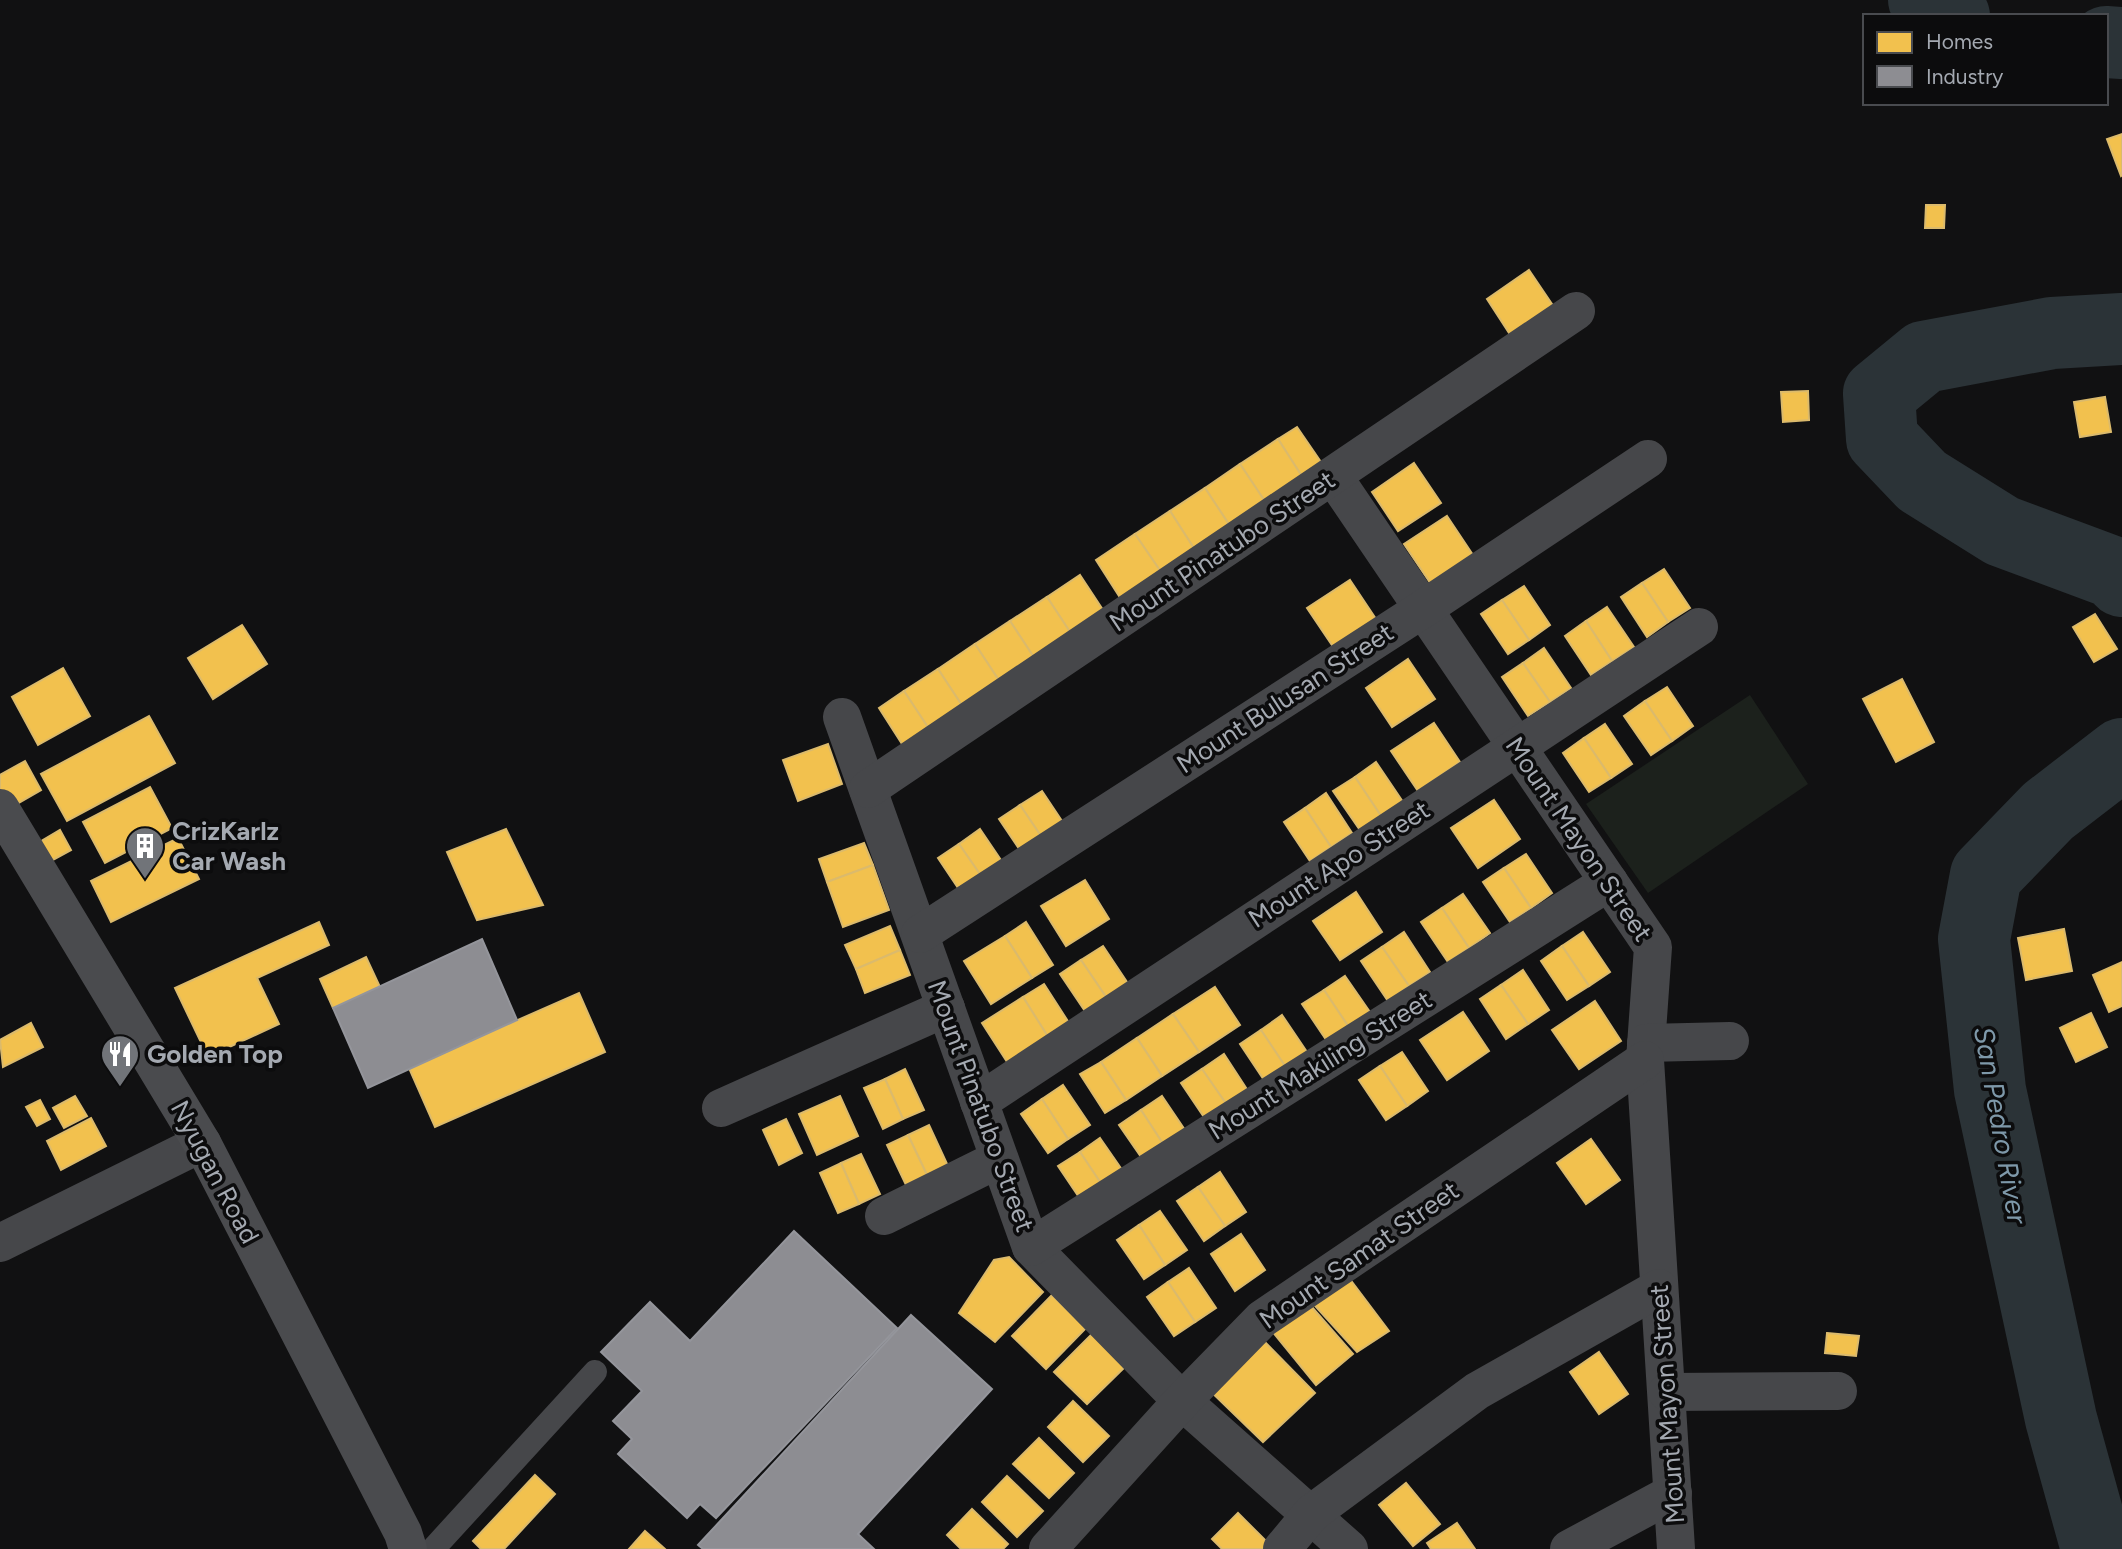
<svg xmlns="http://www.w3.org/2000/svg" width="2122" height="1549" viewBox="0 0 2122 1549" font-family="Figtree,sans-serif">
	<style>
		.pitch { fill: #1c211c }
		.homes { fill: #f2c14e; stroke: #dbba6c; stroke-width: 2 }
		.industry { fill: #8d8d92; stroke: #94959b; stroke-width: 2 }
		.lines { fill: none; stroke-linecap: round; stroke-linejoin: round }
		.river { stroke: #2b3337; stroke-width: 72 }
		.service { stroke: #46474a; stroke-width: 24 }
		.minor { stroke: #46474a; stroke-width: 38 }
		.secondary { stroke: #4a4b4e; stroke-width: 38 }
		.labels { text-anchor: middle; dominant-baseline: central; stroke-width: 7; stroke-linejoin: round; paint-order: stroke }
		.street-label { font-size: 26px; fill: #a4a9b1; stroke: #0c0c0d }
		.poi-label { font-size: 26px; font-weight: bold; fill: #a4a9b1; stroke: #0c0c0d; text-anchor: start }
		.water-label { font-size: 28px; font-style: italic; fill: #7e98a9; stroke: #0c0c0d }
	</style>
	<rect width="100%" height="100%" fill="#111112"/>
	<path class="pitch" d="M1750,695L1808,784L1648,893L1586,804Z"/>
	<g class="homes">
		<path d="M2122,134V175L2121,176L2107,139Z"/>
		<path d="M1926,205H1945L1944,228H1925Z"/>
		<path d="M1529,270L1556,310L1513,339L1487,299Z"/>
		<path d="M1808,391L1809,420L1783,422L1781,392Z"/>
		<path d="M2105,397L2111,432L2080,437L2074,402Z"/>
		<path d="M1297,427L1323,465L1303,478L1278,439Z"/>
		<path d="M1278,439L1303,478L1266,503L1240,464Z"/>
		<path d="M1414,463L1441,503L1398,531L1372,492Z"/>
		<path d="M1240,464L1266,503L1230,526L1205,488Z"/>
		<path d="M1205,488L1230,526L1195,550L1170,511Z"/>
		<path d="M1170,511L1195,550L1161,572L1135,534Z"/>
		<path d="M1447,516L1473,555L1431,584L1404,544Z"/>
		<path d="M1135,534L1161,572L1121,599L1096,560Z"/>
		<path d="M1664,569L1690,608L1668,622L1642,583Z"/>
		<path d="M1080,575L1105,613L1072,635L1047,597Z"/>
		<path d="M1350,580L1376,619L1334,648L1307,608Z"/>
		<path d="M1642,583L1668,622L1647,637L1621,597Z"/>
		<path d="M1524,586L1550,625L1529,640L1502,600Z"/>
		<path d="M1047,597L1072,635L1035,659L1010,621Z"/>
		<path d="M1502,600L1529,640L1508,654L1481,614Z"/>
		<path d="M1607,607L1634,647L1612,661L1586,621Z"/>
		<path d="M2095,614L2117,649L2094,662L2073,627Z"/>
		<path d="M1010,621L1035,659L1000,682L975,644Z"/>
		<path d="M1586,621L1612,661L1591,675L1565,636Z"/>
		<path d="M242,625L267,664L213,699L188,658Z"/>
		<path d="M975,644L1000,682L963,707L938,669Z"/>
		<path d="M1544,648L1571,688L1550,702L1523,663Z"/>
		<path d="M1408,659L1435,699L1392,727L1366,688Z"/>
		<path d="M1523,663L1550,702L1528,716L1502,677Z"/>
		<path d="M63,668L90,716L38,745L12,697Z"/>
		<path d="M938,669L963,707L929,729L904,691Z"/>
		<path d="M1902,679L1934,742L1896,762L1863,699Z"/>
		<path d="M1667,687L1693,726L1672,741L1645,701Z"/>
		<path d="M904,691L929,729L904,747L879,708Z"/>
		<path d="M1645,701L1672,741L1651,755L1624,716Z"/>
		<path d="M149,716L175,763L67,821L41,774Z"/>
		<path d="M1434,723L1460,762L1418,791L1391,751Z"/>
		<path d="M1605,724L1632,764L1611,778L1584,738Z"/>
		<path d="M1584,738L1611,778L1589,792L1563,753Z"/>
		<path d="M828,744L842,784L798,801L783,760Z"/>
		<path d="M25,761L41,790L8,809L0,794V775Z"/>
		<path d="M1376,762L1403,802L1381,816L1355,777Z"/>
		<path d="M1355,777L1381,816L1360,830L1333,791Z"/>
		<path d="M150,787L172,828L105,863L83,822Z"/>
		<path d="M1042,791L1068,830L1047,845L1020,805Z"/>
		<path d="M1326,793L1352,833L1331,847L1305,808Z"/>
		<path d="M1494,800L1520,839L1478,868L1451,828Z"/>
		<path d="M1020,805L1047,845L1026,859L999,819Z"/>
		<path d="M1305,808L1331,847L1310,861L1284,822Z"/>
		<path d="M506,829L543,905L477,920L447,852Z"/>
		<path d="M980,829L1007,869L986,883L959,844Z"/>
		<path d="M60,830L71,850L42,866L31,847Z"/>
		<path d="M178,838L199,879L111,922L91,881Z"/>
		<path d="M864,843L873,865L827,882L819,859Z"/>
		<path d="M959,844L986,883L964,897L938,858Z"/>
		<path d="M1526,854L1552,893L1531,908L1504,868Z"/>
		<path d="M873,865L889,910L843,927L827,882Z"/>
		<path d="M1504,868L1531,908L1510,922L1483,882Z"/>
		<path d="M1085,880L1109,919L1066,946L1041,906Z"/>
		<path d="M1356,892L1382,932L1340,960L1313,921Z"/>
		<path d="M1463,894L1490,933L1469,948L1442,908Z"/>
		<path d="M1442,908L1469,948L1448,962L1421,922Z"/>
		<path d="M319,922L329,945L257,978L279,1024L208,1057L175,988Z"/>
		<path d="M1026,922L1053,965L1032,978L1005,936Z"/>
		<path d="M890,926L900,950L856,969L845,945Z"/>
		<path d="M2064,929L2072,971L2026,980L2018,938Z"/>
		<path d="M1404,932L1430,972L1409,986L1382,947Z"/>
		<path d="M1583,932L1610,972L1589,986L1562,946Z"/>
		<path d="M1005,936L1032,978L991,1004L964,961Z"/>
		<path d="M1103,946L1129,985L1108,1000L1081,960Z"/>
		<path d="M1562,946L1589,986L1567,1000L1541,961Z"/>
		<path d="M1382,947L1409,986L1388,1001L1361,961Z"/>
		<path d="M900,950L910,975L865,993L856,969Z"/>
		<path d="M366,957L380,987L333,1008L320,979Z"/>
		<path d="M1081,960L1108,1000L1087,1014L1060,974Z"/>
		<path d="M2122,962V1006L2109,1012L2093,975Z"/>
		<path d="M1523,970L1549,1010L1528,1024L1501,985Z"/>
		<path d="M1345,976L1372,1015L1350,1029L1324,990Z"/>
		<path d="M1044,984L1071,1026L1050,1040L1023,997Z"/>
		<path d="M1501,985L1528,1024L1506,1039L1480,999Z"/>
		<path d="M1215,987L1240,1025L1199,1052L1173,1014Z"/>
		<path d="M1324,990L1350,1029L1329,1044L1302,1004Z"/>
		<path d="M579,993L605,1052L435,1127L409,1068Z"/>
		<path d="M1023,997L1050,1040L1009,1065L982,1023Z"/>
		<path d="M1595,1001L1621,1041L1579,1069L1552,1030Z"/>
		<path d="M1463,1012L1489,1051L1447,1080L1420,1040Z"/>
		<path d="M2091,1013L2107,1047L2076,1062L2060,1028Z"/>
		<path d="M1173,1014L1199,1052L1162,1076L1137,1038Z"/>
		<path d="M1282,1015L1309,1055L1287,1069L1261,1030Z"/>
		<path d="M31,1023L43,1047L3,1067L0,1040Z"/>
		<path d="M1261,1030L1287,1069L1266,1083L1240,1044Z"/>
		<path d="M1137,1038L1162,1076L1126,1100L1101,1062Z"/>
		<path d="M1402,1052L1428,1091L1407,1106L1380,1066Z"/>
		<path d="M1224,1054L1250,1094L1229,1108L1202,1069Z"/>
		<path d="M1101,1062L1126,1100L1105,1113L1080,1074Z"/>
		<path d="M1380,1066L1407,1106L1386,1120L1359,1080Z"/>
		<path d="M905,1069L924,1110L903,1119L885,1079Z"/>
		<path d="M1202,1069L1229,1108L1208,1123L1181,1083Z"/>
		<path d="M885,1079L903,1119L883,1129L864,1088Z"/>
		<path d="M1063,1085L1090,1125L1068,1139L1042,1099Z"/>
		<path d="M75,1096L87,1116L64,1128L53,1108Z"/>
		<path d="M840,1096L858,1136L817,1155L799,1114Z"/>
		<path d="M1162,1096L1189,1136L1167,1150L1141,1110Z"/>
		<path d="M1042,1099L1068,1139L1048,1153L1021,1114Z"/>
		<path d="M40,1100L50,1119L37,1126L26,1107Z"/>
		<path d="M1141,1110L1167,1150L1146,1164L1119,1125Z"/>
		<path d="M91,1118L106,1146L61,1170L47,1141Z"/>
		<path d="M786,1119L802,1153L779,1165L763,1130Z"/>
		<path d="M929,1125L948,1166L927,1175L908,1135Z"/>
		<path d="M908,1135L927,1175L906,1185L887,1145Z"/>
		<path d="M1100,1138L1127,1177L1106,1191L1080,1152Z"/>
		<path d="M1591,1139L1620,1180L1586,1204L1557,1163Z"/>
		<path d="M1080,1152L1106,1191L1085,1206L1058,1166Z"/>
		<path d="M861,1154L880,1194L859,1204L841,1163Z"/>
		<path d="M841,1163L859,1204L838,1213L820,1173Z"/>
		<path d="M1220,1172L1246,1212L1225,1226L1198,1187Z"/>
		<path d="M1198,1187L1225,1226L1204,1241L1177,1201Z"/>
		<path d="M1160,1211L1187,1250L1165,1265L1139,1225Z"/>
		<path d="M1139,1225L1165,1265L1144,1279L1117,1240Z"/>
		<path d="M1241,1234L1265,1270L1235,1291L1211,1254Z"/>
		<path d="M1009,1257L1043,1292L995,1342L959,1313L994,1260Z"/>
		<path d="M1189,1268L1216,1308L1195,1322L1168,1282Z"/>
		<path d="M1343,1270L1389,1331L1357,1352L1306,1296Z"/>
		<path d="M1168,1282L1195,1322L1174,1336L1147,1297Z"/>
		<path d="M1052,1295L1086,1328L1046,1369L1012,1336Z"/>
		<path d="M1304,1298L1353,1354L1316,1385L1267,1325Z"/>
		<path d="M1095,1331L1128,1364L1087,1404L1054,1372Z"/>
		<path d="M1256,1333L1315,1393L1263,1442L1203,1384Z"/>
		<path d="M1827,1333L1859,1336L1856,1356L1825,1353Z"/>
		<path d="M1599,1352L1628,1394L1599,1414L1570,1372Z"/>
		<path d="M1073,1401L1109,1436L1083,1462L1048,1427Z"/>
		<path d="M1039,1438L1074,1473L1049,1498L1013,1464Z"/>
		<path d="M535,1475L555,1494L504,1549H481L473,1541Z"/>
		<path d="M1007,1476L1043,1511L1017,1537L982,1502Z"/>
		<path d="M1406,1483L1440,1524L1413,1546L1379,1505Z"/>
		<path d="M972,1509L1008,1544L1003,1549H961L947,1535Z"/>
		<path d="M1238,1513L1272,1547L1269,1549H1222L1212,1539Z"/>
		<path d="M1457,1523L1475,1549H1431L1427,1543Z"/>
		<path d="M645,1531L665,1549H629Z"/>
	</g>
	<g class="industry">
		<path d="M482,939L517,1020L368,1088L333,1008Z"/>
		<path d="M794,1231L897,1328L716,1518L700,1504L687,1518L618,1454L632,1439L613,1421L642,1391L601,1352L650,1302L690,1341Z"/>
		<path d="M911,1315L992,1389L858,1534L874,1549H703L698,1545Z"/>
	</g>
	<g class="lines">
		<g class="river">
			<path d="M1924,0L1954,16"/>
			<path d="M2106,42L2122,43"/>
			<path d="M2122,329L2052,333L1924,357L1879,394L1882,439L1922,481L2002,531L2115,573L2122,581"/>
			<path d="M2097,1549L2061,1419L1990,1090L1974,939L1986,875L2048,811L2122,754"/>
		</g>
		<path class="service" d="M433,1549L595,1372"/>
		<g class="minor">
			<path d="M1333,476L1653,947L1645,1060L1676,1549"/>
			<path d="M842,717L1031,1247L1182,1401L1349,1549"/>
			<path d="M868,789L1576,311"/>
			<path d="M920,934L1423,609L1648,459"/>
			<path d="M1646,1043L1730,1041"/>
			<path d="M979,1102L1699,627"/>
			<path d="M721,1108L946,1008"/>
			<path d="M884,1216L999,1159"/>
			<path d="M0,1243L202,1143"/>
			<path d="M1031,1247L1609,882"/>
			<path d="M1667,1392L1838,1391"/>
			<path d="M1048,1549L1182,1401L1262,1319L1645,1060"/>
			<path d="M1282,1549L1312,1513L1477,1391L1659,1288"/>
			<path d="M1569,1549L1673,1493"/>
		</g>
		<path class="secondary" d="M0,808L202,1143L403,1533L408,1549"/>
	</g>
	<defs>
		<symbol id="building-pin" viewBox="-11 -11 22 30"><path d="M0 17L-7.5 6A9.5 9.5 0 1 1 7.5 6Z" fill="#717479" stroke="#0c0c0d"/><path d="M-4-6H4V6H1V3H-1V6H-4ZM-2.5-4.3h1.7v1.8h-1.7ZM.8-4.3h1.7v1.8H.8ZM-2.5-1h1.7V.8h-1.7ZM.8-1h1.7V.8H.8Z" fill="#fff"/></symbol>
		<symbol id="restaurant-pin" viewBox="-11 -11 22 30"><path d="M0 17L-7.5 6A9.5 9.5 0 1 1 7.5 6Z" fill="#717479" stroke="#0c0c0d"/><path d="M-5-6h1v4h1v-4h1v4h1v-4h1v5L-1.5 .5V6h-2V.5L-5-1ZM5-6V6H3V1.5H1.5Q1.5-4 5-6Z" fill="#fff"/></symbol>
	</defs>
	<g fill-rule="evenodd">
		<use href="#building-pin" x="123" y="824" width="44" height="60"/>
		<use href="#restaurant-pin" x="98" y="1032" width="44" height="60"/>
	</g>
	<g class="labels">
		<g class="street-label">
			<text transform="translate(1222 551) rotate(-34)">Mount Pinatubo Street</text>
			<text transform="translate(1285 698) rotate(-33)">Mount Bulusan Street</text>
			<text transform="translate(1579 839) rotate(56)">Mount Mayon Street</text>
			<text transform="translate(1339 864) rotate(-33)">Mount Apo Street</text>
			<text transform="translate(1320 1065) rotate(-32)">Mount Makiling Street</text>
			<text transform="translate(981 1106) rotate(70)">Mount Pinatubo Street</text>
			<text transform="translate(215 1172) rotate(62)">Nyugan Road</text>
			<text transform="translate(1359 1255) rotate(-35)">Mount Samat Street</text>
			<text transform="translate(1667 1404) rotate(-94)">Mount Mayon Street</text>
		</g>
		<g class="poi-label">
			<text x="172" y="831">CrizKarlz<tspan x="172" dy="30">Car Wash</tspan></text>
			<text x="147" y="1054">Golden Top</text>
		</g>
		<g class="water-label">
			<text transform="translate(2001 1125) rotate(80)">San Pedro River</text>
		</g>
	</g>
	<rect x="1863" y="14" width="245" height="91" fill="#0c0c0d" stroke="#494b4f" stroke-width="2"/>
	<rect x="1877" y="32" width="35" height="21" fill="#f2c14e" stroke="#494b4f" stroke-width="2"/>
	<text x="1926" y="49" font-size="21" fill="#a4a9b1">Homes</text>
	<rect x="1877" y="66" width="35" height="21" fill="#8d8d92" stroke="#494b4f" stroke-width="2"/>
	<text x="1926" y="84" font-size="21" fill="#a4a9b1">Industry</text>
</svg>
